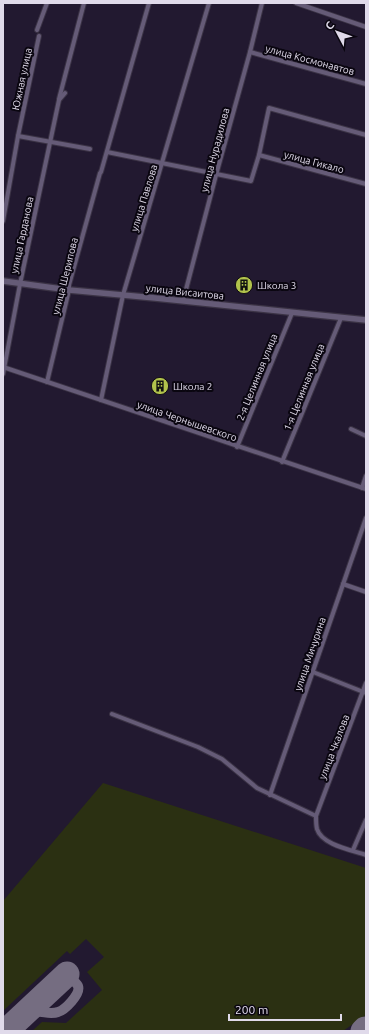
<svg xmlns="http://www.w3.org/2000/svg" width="369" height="1034" viewBox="0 0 369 1034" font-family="Ubuntu,sans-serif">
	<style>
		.green { fill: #2b3012 }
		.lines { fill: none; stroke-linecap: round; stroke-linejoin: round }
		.taxiway { stroke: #756d81; stroke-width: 10 }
		.runway { stroke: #756d81; stroke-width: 25 }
		.street-casing { stroke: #3b3345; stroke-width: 6 }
		.secondary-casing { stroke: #3b3345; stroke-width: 8 }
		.street { stroke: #655b77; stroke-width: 4 }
		.secondary { stroke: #655b77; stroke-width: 5.5 }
		.labels { text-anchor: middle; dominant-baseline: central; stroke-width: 4; stroke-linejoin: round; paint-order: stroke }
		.street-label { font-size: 10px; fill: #e0daea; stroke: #0a0610 }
		.poi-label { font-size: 10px; fill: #e0daea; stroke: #0a0610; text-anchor: start }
	</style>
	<rect width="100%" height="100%" fill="#221930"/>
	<path class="green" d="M103,783L366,868V1015L343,1031H32L42,1022L66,1023L102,990L87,972L104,957L86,939L70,954L67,951L3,1011V901Z"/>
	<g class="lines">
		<path class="taxiway" d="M29,1010C37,1011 50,1015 58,1012C65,1010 81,994 78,986C76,982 70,978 67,974"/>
		<g class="runway">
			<path d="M6,1031L67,974"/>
			<path d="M363,1031L365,1029"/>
		</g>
		<defs>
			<g id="street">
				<path d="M296,3L366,27"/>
				<path d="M37,30L47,3"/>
				<path d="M250,52L366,84"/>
				<path d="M59,99L84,3"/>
				<path d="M18,136L90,149"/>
				<path d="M107,152L251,181L259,155L269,108L366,135"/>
				<path d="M259,155L366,184"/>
				<path d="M101,172L149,3"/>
				<path d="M3,221L18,136L39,36"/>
				<path d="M183,301L216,175L250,52L262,3"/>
				<path d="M3,367L366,489"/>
				<path d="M3,374L20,284L59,100L65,93"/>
				<path d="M47,382L69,290V285L100,173"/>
				<path d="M101,400L123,295L209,3"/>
				<path d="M351,429L366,436"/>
				<path d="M237,447L292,313"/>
				<path d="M282,462L341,318"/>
				<path d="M362,488L366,476"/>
				<path d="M343,584L366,592"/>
				<path d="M313,672L366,693"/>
				<path d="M112,714L198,747L222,759L257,788L316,816C316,820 316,825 317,829C322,845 352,850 366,855"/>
				<path d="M270,795L366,518"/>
				<path d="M316,816L366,683"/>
				<path d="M353,850L366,820"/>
			</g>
			<path id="secondary" d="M3,281L69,290L155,298L366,320"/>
		</defs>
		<use href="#street" class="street-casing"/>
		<use href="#secondary" class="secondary-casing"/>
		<use href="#street" class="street"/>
		<use href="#secondary" class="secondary"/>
	</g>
	<defs>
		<symbol id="building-disc" viewBox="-11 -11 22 22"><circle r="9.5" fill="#b2c34c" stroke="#0a0610"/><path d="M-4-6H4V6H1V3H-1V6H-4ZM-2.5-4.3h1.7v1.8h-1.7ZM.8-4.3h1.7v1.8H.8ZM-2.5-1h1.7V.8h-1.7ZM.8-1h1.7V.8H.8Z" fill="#111"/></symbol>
	</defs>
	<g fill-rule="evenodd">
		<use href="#building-disc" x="234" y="275" width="20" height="20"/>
		<use href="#building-disc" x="150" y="376" width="20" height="20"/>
	</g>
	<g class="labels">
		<g class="street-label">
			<text transform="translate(310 60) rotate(15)">улица Космонавтов</text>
			<text transform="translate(22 79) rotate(-78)">Южная улица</text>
			<text transform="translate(215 150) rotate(-75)">улица Нурадилова</text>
			<text transform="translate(314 162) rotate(15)">улица Гикало</text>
			<text transform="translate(144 198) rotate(-73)">улица Павлова</text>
			<text transform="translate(22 235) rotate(-78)">улица Гарданова</text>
			<text transform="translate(65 276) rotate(-76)">улица Шерипова</text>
			<text transform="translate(185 292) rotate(6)">улица Висаитова</text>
			<text transform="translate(257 377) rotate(-68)">2-я Целинная улица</text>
			<text transform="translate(304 387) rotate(-68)">1-я Целинная улица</text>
			<text transform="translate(187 421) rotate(19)">улица Чернышевского</text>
			<text transform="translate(310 654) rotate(-71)">улица Мичурина</text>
			<text transform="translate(334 747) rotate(-69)">улица Чкалова</text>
		</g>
		<g class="poi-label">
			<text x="257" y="285">Школа 3</text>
			<text x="173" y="386">Школа 2</text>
		</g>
	</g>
	<rect width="369" height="1034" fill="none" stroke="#e0daea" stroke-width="8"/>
	<g transform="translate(337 32) rotate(311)" stroke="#0a0610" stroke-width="3" paint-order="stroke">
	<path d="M0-3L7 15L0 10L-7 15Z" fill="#e0daea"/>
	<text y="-6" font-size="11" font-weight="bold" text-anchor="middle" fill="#e0daea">С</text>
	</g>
	<path d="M229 1014v6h112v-6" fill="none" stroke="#e0daea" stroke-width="2"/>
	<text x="235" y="1014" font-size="12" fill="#e0daea" stroke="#0a0610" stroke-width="3" paint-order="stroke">200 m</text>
</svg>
